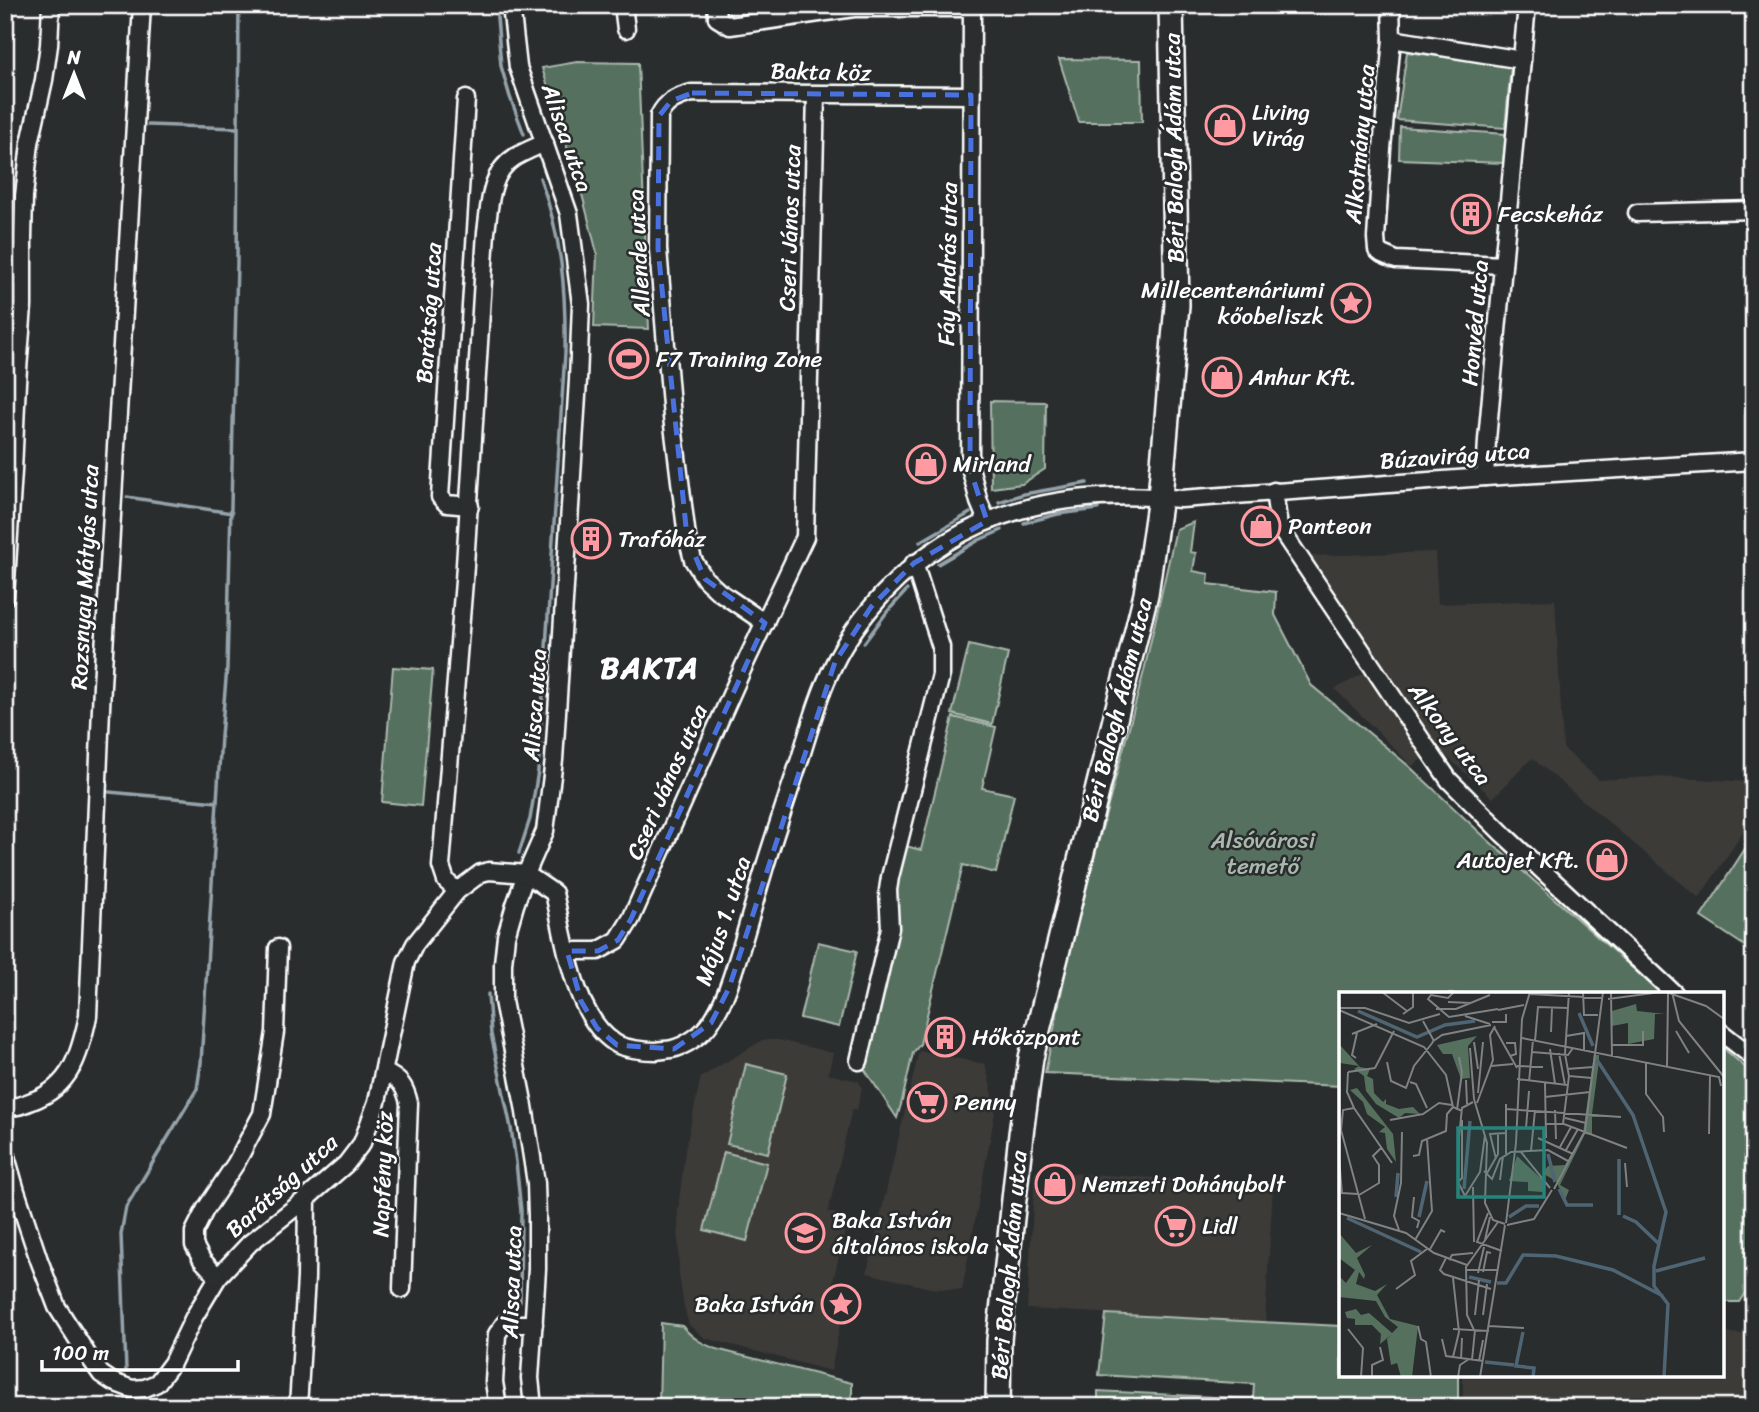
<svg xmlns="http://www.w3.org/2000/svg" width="1759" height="1412" viewBox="0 0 1759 1412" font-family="Sriracha,sans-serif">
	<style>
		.built { fill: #3e3b39 }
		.green { fill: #56705e; stroke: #aab8ae; stroke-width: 2 }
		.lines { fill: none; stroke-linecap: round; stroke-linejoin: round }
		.stream { stroke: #95a3ab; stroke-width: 3.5 }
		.street-casing { stroke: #fff; stroke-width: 21 }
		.secondary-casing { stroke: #fff; stroke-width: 28 }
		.street { stroke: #2a2d2e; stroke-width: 16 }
		.secondary { stroke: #2a2d2e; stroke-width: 23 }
		.marked { fill: none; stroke: #4a71e0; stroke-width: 5; stroke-dasharray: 14 9; stroke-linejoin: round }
		.labels { text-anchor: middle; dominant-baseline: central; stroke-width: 5; stroke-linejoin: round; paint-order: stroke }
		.street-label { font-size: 23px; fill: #fff; stroke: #2a2d2e }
		.poi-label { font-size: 23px; fill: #fff; stroke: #2a2d2e; text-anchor: start }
		.park-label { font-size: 23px; fill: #aab8ae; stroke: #2a2d2e }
		.district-label { font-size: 30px; font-weight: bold; letter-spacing: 2px; fill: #fff; stroke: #2a2d2e }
		.inset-river { fill: none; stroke: #4f6573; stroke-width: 3.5 }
		.inset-road { fill: none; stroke: #7f8182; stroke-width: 2 }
		.view { fill: #27847c; fill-opacity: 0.15; stroke: #27847c; stroke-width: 3.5 }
		.inset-edge { fill: none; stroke: #fff; stroke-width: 3.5 }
	</style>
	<rect width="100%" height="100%" fill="#2a2d2e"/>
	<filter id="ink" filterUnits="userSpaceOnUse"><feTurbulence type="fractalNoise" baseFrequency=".0143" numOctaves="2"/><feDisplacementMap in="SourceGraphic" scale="14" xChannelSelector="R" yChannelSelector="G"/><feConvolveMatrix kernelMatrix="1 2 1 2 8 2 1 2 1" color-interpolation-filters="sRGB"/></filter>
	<g filter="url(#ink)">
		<g class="built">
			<path d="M1435,552L1438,604L1555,600L1563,748L1599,780L1654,777L1754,782V816L1699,898L1532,758L1493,798L1437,748L1412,766L1335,689L1370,670L1300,565L1312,556Z"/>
			<path d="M763,1040H778L833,1053L828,1074L858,1081L862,1087L857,1110L852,1109L828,1212L848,1217L827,1307V1311L842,1314L831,1371L705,1338L689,1325L684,1307L679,1274L678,1210L685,1151L701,1077Z"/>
			<path d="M919,1051L985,1064L996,1107L962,1290L930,1288L867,1273Z"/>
			<path d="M1035,1171L1273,1185L1265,1322L1027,1309Z"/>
			<path d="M1754,1329V1407H1463V1375H1722V1333L1750,1334Z"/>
		</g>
		<g class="green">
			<path d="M1407,52L1511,66L1505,128L1397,120Z"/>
			<path d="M1059,59L1141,60L1142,122H1079Z"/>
			<path d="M577,62L638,63L649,329L594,327L597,253L583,198L542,68Z"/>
			<path d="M1400,127L1506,134L1503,163L1399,159Z"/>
			<path d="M990,401L1046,402L1045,469L1022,484L991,488Z"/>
			<path d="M1194,522L1190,552L1196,553L1193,571L1209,574L1208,584L1276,592L1275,615L1311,685L1410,767L1489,841L1662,994H1341V1086L1045,1073L1071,945L1144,671L1176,529Z"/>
			<path d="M969,645L1008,654L992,724L952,714Z"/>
			<path d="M393,667L433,670L421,806L382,802Z"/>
			<path d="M953,717L996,727L982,788L1014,795L996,873L963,865L920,1044L913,1053L902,1101L897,1118L859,1061L898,844L921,850Z"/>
			<path d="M1754,835V952L1701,917Z"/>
			<path d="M818,942L857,951L839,1027L800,1018Z"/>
			<path d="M1722,1047L1754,1075V1279L1739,1302H1722Z"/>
			<path d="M746,1064L787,1074L768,1153L727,1144Z"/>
			<path d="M724,1152L767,1163L747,1241L704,1230Z"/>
			<path d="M1106,1314L1341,1326V1375H1458V1407H1098V1391L1253,1399L1254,1384L1099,1375Z"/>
			<path d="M661,1323L682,1326C693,1339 704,1345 720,1350L852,1383V1407H659Z"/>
		</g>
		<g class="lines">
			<g class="stream">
				<path d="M496,5L501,66L510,97L524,134"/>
				<path d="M148,125L237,128"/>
				<path d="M127,497L232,513"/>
				<path d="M999,502L1024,494L1087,483"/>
				<path d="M1024,523L1058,514L1098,509"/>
				<path d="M920,542L970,513"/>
				<path d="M938,564L979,540L1002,530"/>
				<path d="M864,643L887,612L907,590"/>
				<path d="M109,792L217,802"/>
				<path d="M519,853L530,819L538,771L565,353C566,289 562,238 540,178"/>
				<path d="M488,994L491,1034L511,1128L516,1162L521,1211L520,1301"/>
				<path d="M126,1370L121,1234L126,1207L197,1089L201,1063L221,736L227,668L237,263L239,5"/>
				<path d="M126,1400L127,1407"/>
			</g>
			<defs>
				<g id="street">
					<path d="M511,5L518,67L569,214L581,304L578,380L554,760L545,831L526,874L515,905L506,936L503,963V1001L524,1106L536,1183L537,1216V1269L530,1378L533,1407"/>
					<path d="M623,5L626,29"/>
					<path d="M716,5L717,18L730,26L854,8H972"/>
					<path d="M972,5L970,467L979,502L987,521"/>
					<path d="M1391,5L1392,39L1382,149L1376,238L1377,250L1382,254L1396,260L1503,265"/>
					<path d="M1392,39L1522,60"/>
					<path d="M466,99L440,497L447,504L470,506"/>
					<path d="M1637,213L1754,210"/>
					<path d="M1485,477L1487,440L1527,5"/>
					<path d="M1274,491L1279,527L1423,742L1449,780L1503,834L1675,994"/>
					<path d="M5,597L13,471L17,382L23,306V238L24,196L30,143L44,80L49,45L51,5"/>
					<path d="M765,623L718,591L705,579L693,560L687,537L672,417L658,249L659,116C666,101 677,97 692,93L971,95"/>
					<path d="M457,891L446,881L441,866L464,581L486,232C490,205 489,173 515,157C524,152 535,147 545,143"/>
					<path d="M567,951H598L618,940L631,919L743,668L805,537L816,95"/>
					<path d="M1722,1033L1754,1058"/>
					<path d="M859,1061L890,928L888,890L890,877L941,675V647L914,563"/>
					<path d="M384,1072C400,1079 405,1086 409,1103L402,1289"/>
					<path d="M5,1106C16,1108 22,1105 32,1101C71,1087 80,1054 88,1016L102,685L142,5"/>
					<path d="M5,1153L16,1191L39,1260L57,1307L87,1354L101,1374L113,1382L132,1389L145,1388L157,1383L172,1363L194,1317L218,1277L250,1243L307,1198L346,1164L362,1143L377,1102L406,962L415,944L457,891L481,873L489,871L526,874L554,893C565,939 573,1016 615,1043C623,1049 646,1051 656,1051C661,1050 667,1050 672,1049C686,1046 703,1034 711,1022C726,1000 733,973 741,948C749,921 757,893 765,866C776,830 788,795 800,759C810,727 819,694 834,664C846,639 864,615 883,594C964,508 1068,488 1181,499L1485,477L1754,461"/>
					<path d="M218,1277L202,1260L194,1245V1232L205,1210L236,1163L262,1114L275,1032L278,948"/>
					<path d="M298,1407L306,1278L307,1198"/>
					<path d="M498,1407L494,1382L497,1334L504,1324H534"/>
				</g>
				<path id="secondary" d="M998,1407L999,1340L1021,1134L1031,1058L1146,594L1160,497L1177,305L1171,5"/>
			</defs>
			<use href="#street" class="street-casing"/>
			<use href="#secondary" class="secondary-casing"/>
			<use href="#street" class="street"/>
			<use href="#secondary" class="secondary"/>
		</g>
	</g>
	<path class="marked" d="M692,93L971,95L970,469L987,521L914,563L871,607L835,662L729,988L711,1023L674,1049L617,1045L597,1028L581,1001L567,951H598L618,940L631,919L765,623L705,579L687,537L658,249L659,116L671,101Z"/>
	<defs>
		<symbol id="shop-ring" viewBox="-11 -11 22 22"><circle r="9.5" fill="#2a2d2e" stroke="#ff9aa2" stroke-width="1.5"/><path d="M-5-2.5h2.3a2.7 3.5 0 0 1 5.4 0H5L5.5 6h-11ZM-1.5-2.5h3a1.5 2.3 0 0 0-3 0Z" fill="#ff9aa2"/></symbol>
		<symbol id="building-ring" viewBox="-11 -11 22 22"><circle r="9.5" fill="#2a2d2e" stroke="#ff9aa2" stroke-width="1.5"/><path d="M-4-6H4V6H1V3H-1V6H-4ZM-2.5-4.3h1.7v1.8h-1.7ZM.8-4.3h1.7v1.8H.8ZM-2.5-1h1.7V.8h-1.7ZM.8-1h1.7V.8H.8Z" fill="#ff9aa2"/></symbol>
		<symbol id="sight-ring" viewBox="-11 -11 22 22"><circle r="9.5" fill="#2a2d2e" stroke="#ff9aa2" stroke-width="1.5"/><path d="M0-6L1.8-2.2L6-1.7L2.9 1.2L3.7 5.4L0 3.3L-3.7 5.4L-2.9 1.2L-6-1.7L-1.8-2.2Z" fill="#ff9aa2"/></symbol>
		<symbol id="stadium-ring" viewBox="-11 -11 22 22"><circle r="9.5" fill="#2a2d2e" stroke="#ff9aa2" stroke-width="1.5"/><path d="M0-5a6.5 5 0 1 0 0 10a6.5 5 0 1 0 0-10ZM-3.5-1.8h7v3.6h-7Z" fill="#ff9aa2"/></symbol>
		<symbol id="supermarket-ring" viewBox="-11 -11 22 22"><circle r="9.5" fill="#2a2d2e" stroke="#ff9aa2" stroke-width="1.5"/><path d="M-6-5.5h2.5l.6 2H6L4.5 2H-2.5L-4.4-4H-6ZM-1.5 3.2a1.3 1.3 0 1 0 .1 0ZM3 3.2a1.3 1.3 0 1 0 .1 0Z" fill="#ff9aa2"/></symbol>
		<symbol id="school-ring" viewBox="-11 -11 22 22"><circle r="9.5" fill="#2a2d2e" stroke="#ff9aa2" stroke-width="1.5"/><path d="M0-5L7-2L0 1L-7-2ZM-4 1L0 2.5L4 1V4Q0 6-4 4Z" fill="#ff9aa2"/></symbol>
	</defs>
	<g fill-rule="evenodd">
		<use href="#shop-ring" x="1203" y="103" width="44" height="44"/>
		<use href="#building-ring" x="1449" y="192" width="44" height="44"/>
		<use href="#sight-ring" x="1329" y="281" width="44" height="44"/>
		<use href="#stadium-ring" x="607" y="337" width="44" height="44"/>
		<use href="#shop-ring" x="1200" y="355" width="44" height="44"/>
		<use href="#shop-ring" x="904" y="442" width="44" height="44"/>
		<use href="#shop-ring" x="1239" y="504" width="44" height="44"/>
		<use href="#building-ring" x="569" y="517" width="44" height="44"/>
		<use href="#shop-ring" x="1585" y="838" width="44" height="44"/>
		<use href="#building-ring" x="923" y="1015" width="44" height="44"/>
		<use href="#supermarket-ring" x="905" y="1080" width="44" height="44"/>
		<use href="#shop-ring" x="1033" y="1162" width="44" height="44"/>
		<use href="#supermarket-ring" x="1153" y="1204" width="44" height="44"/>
		<use href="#school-ring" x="783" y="1211" width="44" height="44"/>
		<use href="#sight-ring" x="819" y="1282" width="44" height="44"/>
	</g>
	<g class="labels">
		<g class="street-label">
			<text transform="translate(821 72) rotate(1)">Bakta köz</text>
			<text transform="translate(567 138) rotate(71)">Alisca utca</text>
			<text transform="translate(1360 144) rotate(-85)">Alkotmány utca</text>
			<text transform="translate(1174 148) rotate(-91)">Béri Balogh Ádám utca</text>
			<text transform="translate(790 228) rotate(-88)">Cseri János utca</text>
			<text transform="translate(639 253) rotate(-93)">Allende utca</text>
			<text transform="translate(948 264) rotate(-89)">Fáy András utca</text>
			<text transform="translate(429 313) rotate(-86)">Barátság utca</text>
			<text transform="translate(1475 323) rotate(-85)">Honvéd utca</text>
			<text transform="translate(1455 456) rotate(-4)">Búzavirág utca</text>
			<text transform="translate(85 577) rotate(-87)">Rozsnyay Mátyás utca</text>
			<text transform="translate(535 705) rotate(-86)">Alisca utca</text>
			<text transform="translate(1117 710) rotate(-76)">Béri Balogh Ádám utca</text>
			<text transform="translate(1450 734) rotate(53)">Alkony utca</text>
			<text transform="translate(667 782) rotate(-66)">Cseri János utca</text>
			<text transform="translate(723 921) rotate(-72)">Május 1. utca</text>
			<text transform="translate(383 1174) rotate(-88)">Napfény köz</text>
			<text transform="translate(282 1186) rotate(-42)">Barátság utca</text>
			<text transform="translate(1009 1265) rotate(-85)">Béri Balogh Ádám utca</text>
			<text transform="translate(512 1282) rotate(-88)">Alisca utca</text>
		</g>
		<g class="poi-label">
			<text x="1252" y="112">Living<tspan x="1252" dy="26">Virág</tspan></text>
			<text x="1498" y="214">Fecskeház</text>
			<text x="1324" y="290" text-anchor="end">Millecentenáriumi<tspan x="1324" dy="26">kőobeliszk</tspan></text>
			<text x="656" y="359">F7 Training Zone</text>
			<text x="1249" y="377">Anhur Kft.</text>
			<text x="953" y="464">Mirland</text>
			<text x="1288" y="526">Panteon</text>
			<text x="618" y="539">Trafóház</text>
			<text x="1580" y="860" text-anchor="end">Autojet Kft.</text>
			<text x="972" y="1037">Hőközpont</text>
			<text x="954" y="1102">Penny</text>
			<text x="1082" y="1184">Nemzeti Dohánybolt</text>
			<text x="832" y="1220">Baka István<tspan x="832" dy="26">általános iskola</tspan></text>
			<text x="1202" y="1226">Lidl</text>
			<text x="814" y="1304" text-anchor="end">Baka István</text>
		</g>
		<g class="park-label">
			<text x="1263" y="840">Alsóvárosi<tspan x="1263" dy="26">temető</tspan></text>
		</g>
		<g class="district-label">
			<text x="650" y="668">BAKTA</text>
		</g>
	</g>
	<g transform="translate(1339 992)">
		<rect width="385" height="385" fill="#2a2d2e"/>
		<path d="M297,12L298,19L326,22H316L315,47L289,52V31L273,34V19ZM138,44L129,54L131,86L122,87L113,62H104L98,53ZM0,52L21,75L31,77L28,84L34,87L35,101L44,110L47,107V112L60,117L74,115L81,122L66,121L60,126L37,112L27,99L25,84L15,77L20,74L1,71ZM255,63H260V69L253,122L280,125H253V143L246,142L221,193L230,198L226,208L217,189L203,181L209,174L226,173L244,141ZM18,96L54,142L57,170L48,157L46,141L40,140L46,135L28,122L24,110L11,98ZM178,164L207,191L204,200L189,199V190L170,189ZM0,241L17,261L33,253L18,266L26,283L25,287L20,280L17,292L36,299L48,292L38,303L51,327L79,334L73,385H62L58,371L52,373L48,347L52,343L41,352L42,342L33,333H16V327L8,326L6,320L17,317L22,323L30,321L53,341L59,335L46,325L37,309L0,305V284L7,291L16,278L0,266Z" fill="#56705e"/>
		<path class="inset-river" d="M19,19L78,45L106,33L136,29M240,21L254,54M258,68L294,123L327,220L315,274V294L329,312L325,385M209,162L216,190M280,167V223M125,197L131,129M220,197L228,213H254M57,205L59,181M284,224L297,230L319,251M80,225L88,189M170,225L187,214H200M8,226L82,260M317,279L366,266M130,285L152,290M158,291H167L184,263L217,264L274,278L324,304M184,340L177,374L195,376L194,385M146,370L175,373"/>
		<path class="inset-road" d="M43,0L68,19M115,0L109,6L92,3L89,7L110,25L159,17M244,0L245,23H259M272,0L273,64M333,0L340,29L385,85M330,1L367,14L385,27M190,2L263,6M269,7L322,0M109,10L132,11M0,16H26L70,31L101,22M97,17H117L151,3M0,18L85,55L107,83L114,115L123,119M159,18L185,13M64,22L74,15V0M126,24L151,32M84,29L95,49M153,30H167V22M155,35L178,76M337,39L350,61M212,40L213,16M13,42L38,32M227,44L245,41V59M183,46L380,85L382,94M196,49L199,15L229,16M93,50L103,43L152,33M135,50L139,77M167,51H176L177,62L171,64M273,53H304V39M131,56L135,107M211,57L216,92M193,60L229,63L234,56M220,61L226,93M17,66L13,63L18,41M48,70L52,89L67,96L75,74L94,50M307,71V102L324,125L325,140M152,74L174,72M178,74L204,75M328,75L329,1M36,76L55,39M228,77L254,75M9,80L8,100L15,116L53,171M9,80L36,76M230,84L253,86M178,87L228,93M127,88L128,112M71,90L77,92L88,116M190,90L194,48M206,91L207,146M139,101L144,50M206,105L251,100M135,107L148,151L146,211L154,228L166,232M134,110L123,116L120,145L119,190L126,204L141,180L146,143M138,111L154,68L151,43L156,34M167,112V162M15,116L4,118L2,138L26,227M167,117L282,125M118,118L123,80L120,65M216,118L217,147M226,126L247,131M51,128L84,122L100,111L113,113M206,132H225L288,156M224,132L230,84L226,62L230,0M187,136L190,99M370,142L371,83M199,146L234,162M221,155L232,135M227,158L239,137M192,159L196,118M182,160L211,196M74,164L80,163L83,149L107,139L108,122L114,115M0,166L3,201L19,202M157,167L151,142L167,141M286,171L288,195M145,179L153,187L161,167L172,160L209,158L229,169M147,183L159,162V141M161,188L164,164M119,190L123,186V128M134,195L135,250M215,197L246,139L264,0M20,203L40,191V173L34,164L42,156M75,205L73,225L80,229L78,236M0,221L67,241L95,261L128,273M149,221L138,250L163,259M167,231L177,151L183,27L191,0M168,233L195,227L213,198M60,238L55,224L62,191L63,140M76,248L93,219L88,147M146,248L151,225M90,259L102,238L106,240M107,266L101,278L105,282L152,297M110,268L113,263L134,261M126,278H159M144,280L148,260L152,261M139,281L145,255M114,286L120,340M57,297L76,283L72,269L88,257M136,323L140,288M144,323L148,292M79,334L82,347L87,350L92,385M150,334L185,336M9,337L24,356L22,385M114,337L150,339M135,338L128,323L127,275L159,230M103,347L107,364L144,369M114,365L120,340M122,367L123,346M133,368L136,338M140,369L144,348M33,385V373L44,368L41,355M119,385L121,373L130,367M141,385L166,233"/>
		<path class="view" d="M119,136H205V205H119Z"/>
		<rect width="385" height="385" class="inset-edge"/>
	</g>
	<rect width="1759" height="1412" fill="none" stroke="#2a2d2e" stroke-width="28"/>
	<rect x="14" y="14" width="1731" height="1384" fill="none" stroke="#fff" stroke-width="2.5" filter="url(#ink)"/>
	<g transform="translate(74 74)" stroke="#2a2d2e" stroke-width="5" paint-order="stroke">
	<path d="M0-5L12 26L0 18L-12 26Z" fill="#ffffff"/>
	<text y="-10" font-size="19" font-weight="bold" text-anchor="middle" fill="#ffffff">N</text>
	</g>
	<path d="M42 1360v10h196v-10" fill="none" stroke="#ffffff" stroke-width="3.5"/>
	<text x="52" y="1360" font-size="21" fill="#ffffff" stroke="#2a2d2e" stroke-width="5" paint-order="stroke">100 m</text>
</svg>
